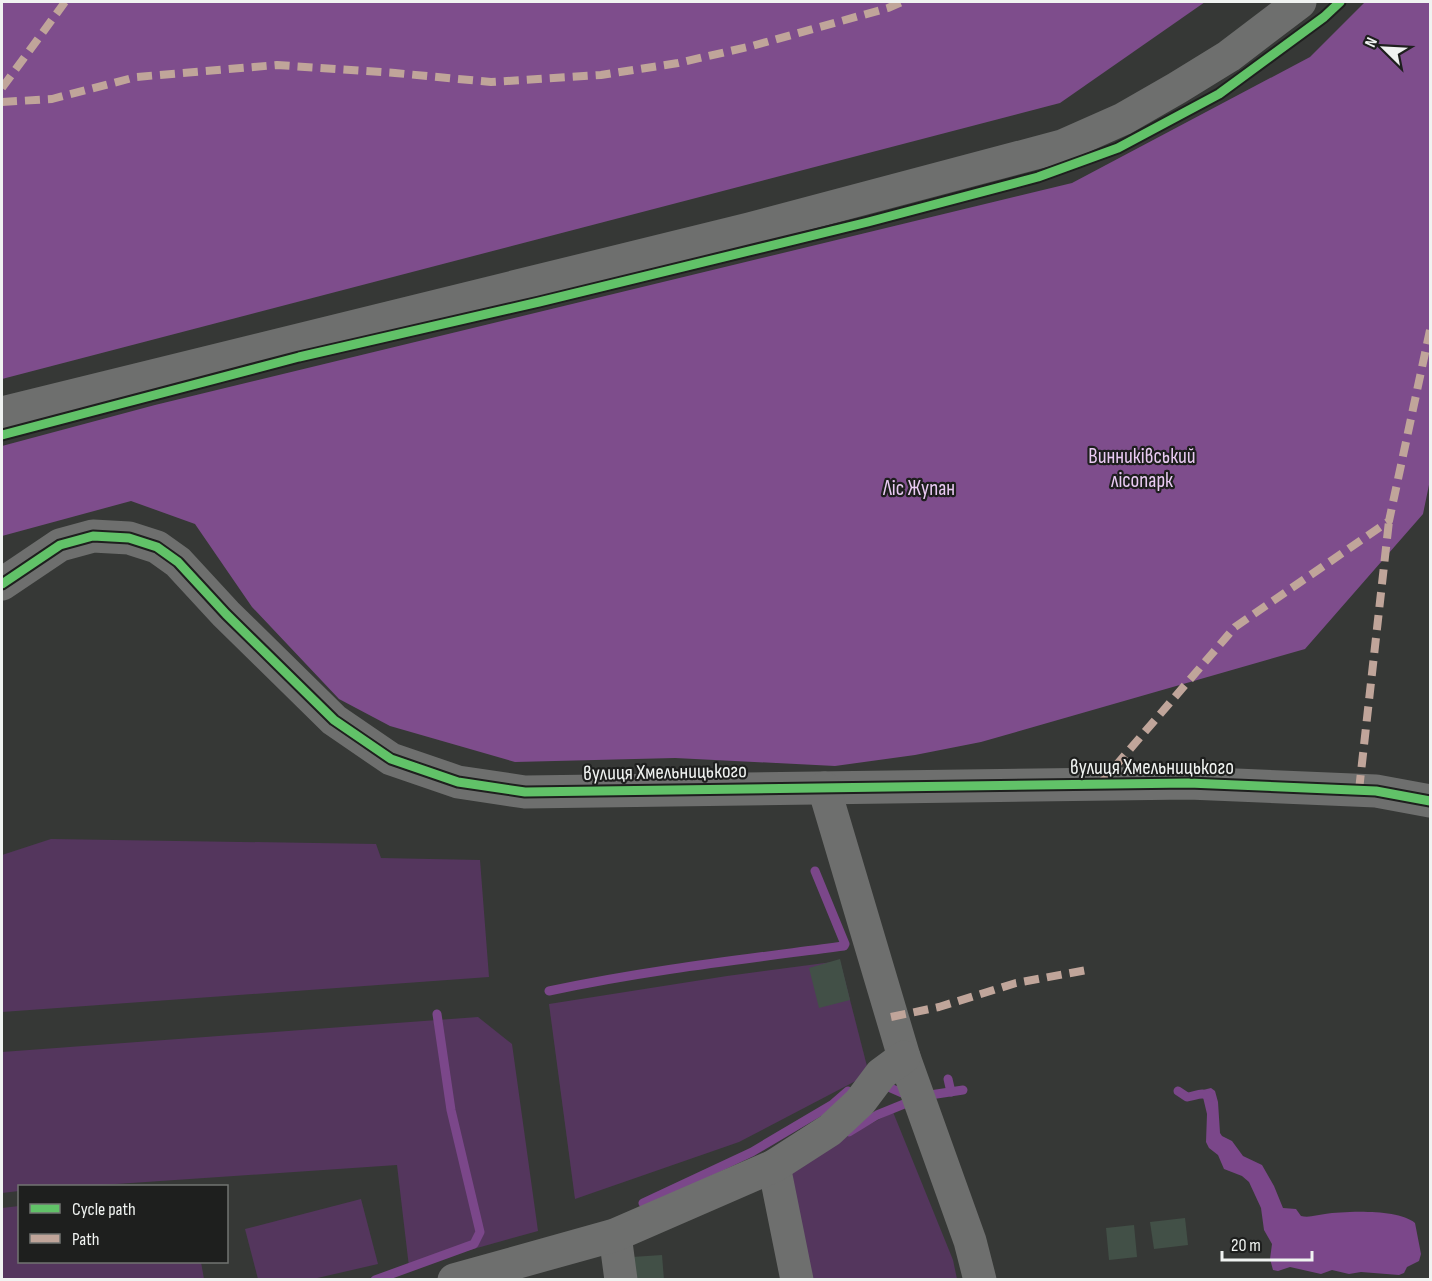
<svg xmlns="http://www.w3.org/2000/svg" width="1432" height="1281" viewBox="0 0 1432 1281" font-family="'Sofia Sans Condensed',sans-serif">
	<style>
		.green { fill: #54365d }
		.forest { fill: #7e4d8c }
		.water { fill: #7b478a }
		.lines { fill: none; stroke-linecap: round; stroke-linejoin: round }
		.stream { stroke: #7b478a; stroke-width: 9 }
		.building { fill: #425047 }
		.minor { stroke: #6e6f6e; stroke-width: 33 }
		.major { stroke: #6e6f6e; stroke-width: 33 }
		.quiet { stroke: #c0a59a; stroke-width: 8; stroke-dasharray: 15 8; stroke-linecap: butt }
		.cycleway-casing { stroke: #1e1f1e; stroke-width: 13 }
		.cycleway { stroke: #61c268; stroke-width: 9 }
		.labels { text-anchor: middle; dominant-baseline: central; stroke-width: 4.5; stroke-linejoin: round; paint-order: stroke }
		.park-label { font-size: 21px; fill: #eacbf3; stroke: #1e1f1e }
		.street-label { font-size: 21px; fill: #f0f3f1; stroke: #1e1f1e }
	</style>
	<rect width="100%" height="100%" fill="#363836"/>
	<g class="green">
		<path d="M51,839L376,844L381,858L480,860L489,977L2,1012V855Z"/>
		<path d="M840,961L869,1074L739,1142L575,1199L549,1004L727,976Z"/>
		<path d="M478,1017L512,1044L538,1231L409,1267L397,1165L87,1186H20L19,1191L2,1193V1052Z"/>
		<path d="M893,1112L953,1260L957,1279H807L786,1169Z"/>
		<path d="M361,1199L378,1264L313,1279H258L245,1229Z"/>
		<path d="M19,1206L20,1262H201L204,1279H2V1208Z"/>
	</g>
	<g class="forest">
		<path d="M2,2H1205L1060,103L2,379Z"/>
		<path d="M1365,2H1430V480L1423,514L1305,649L981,742L915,755L835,766L675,758L515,762L390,726L339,699L252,607L195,524L131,501L2,536V446L155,405L1072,183L1310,57Z"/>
	</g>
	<path class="water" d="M1211,1088L1215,1091L1218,1102L1220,1133L1222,1136L1232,1141L1243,1156L1262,1165L1274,1186L1283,1208L1296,1209L1301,1216C1309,1218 1317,1215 1325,1214C1347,1211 1398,1209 1415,1223L1421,1254L1419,1261L1407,1267L1404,1273L1399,1275L1361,1272L1349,1274L1332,1270L1321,1274L1290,1267L1278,1271L1273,1270L1270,1259L1272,1244L1264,1230L1261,1208L1249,1182L1242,1176L1224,1169L1218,1155L1209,1148L1206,1142L1207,1114L1202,1093L1203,1090Z"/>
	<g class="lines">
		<g class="stream">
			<path d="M549,991C647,970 746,959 844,946L845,944L815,871"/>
			<path d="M948,1079L951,1092"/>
			<path d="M886,1086L911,1097"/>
			<path d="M1178,1091L1187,1097C1196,1096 1202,1091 1211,1097"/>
			<path d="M930,1095L963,1090"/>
			<path d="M849,1132L877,1115L909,1102"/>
			<path d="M643,1203L752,1152L833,1104L848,1091"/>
			<path d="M375,1280L474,1244L480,1232L451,1110L437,1014"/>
		</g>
	</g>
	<g class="building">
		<path d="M840,959L850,1000L819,1008L809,968Z"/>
		<path d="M1185,1218L1188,1245L1154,1249L1150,1222Z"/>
		<path d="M1134,1225L1137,1257L1109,1260L1106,1228Z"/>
		<path d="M662,1255L664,1280H633L632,1257Z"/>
	</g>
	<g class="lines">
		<g class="minor">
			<path d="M2,584L60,545L93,536L129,538L157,547L178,562L226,614L334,720L391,759L458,782L525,792L1189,783L1376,791L1430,801"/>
			<path d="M824,788L904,1057L970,1241L980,1280"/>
			<path d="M774,1166L797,1280"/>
			<path d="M615,1235L621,1280"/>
			<path d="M454,1280L615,1235L774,1166L830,1130L860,1102L881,1074L904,1057"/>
		</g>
		<path class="major" d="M2,413L749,229L1062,146L1123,119L1177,88L1229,56L1300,2"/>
		<g class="quiet">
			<path d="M2,88L65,2"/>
			<path d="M2,102L52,99L136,77L277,65L395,73L491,82L601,75L678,63L752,46L888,8L902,2"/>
			<path d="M1100,784L1235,627L1389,521L1430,330"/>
			<path d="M1359,790L1389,521"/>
			<path d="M891,1017L939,1007L1016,983L1087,970"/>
		</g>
		<defs>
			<g id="cycleway">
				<path d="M2,435L299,357L539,302L868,222L1038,177L1118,148L1219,94L1324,17L1340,2"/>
				<path d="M2,584L60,545L93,536L129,538L157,547L178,562L226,614L334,720L391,759L458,782L525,792L1189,783L1376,791L1430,801"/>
			</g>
		</defs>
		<use href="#cycleway" class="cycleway-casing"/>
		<use href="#cycleway" class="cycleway"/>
	</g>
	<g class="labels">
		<g class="park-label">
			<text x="1142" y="456">Винниківський<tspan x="1142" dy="24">лісопарк</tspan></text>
			<text x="919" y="488">Ліс Жупан</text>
		</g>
		<g class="street-label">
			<text x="1152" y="767">вулиця Хмельницького</text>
			<text transform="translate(665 772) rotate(-1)">вулиця Хмельницького</text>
		</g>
	</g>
	<rect width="1432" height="1281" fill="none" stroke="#f0f3f1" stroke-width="6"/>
	<rect x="18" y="1185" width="210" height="78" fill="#1e1f1e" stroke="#727472" stroke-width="1.5"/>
	<rect x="30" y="1204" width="30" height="9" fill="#61c268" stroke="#727472" stroke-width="1.5"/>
	<text x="72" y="1215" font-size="18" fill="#f0f3f1">Cycle path</text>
	<rect x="30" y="1234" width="30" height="9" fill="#c0a59a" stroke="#727472" stroke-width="1.5"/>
	<text x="72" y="1245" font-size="18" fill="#f0f3f1">Path</text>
	<g transform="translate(1384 48) rotate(294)" stroke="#1e1f1e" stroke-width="4.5" paint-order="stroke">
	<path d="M0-4.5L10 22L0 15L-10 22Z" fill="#f0f3f1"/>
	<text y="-9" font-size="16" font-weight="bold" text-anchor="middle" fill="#f0f3f1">N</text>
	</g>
	<path d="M1222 1251v9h90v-9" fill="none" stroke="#f0f3f1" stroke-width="3"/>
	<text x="1231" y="1251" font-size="18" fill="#f0f3f1" stroke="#1e1f1e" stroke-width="4.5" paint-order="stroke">20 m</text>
</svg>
